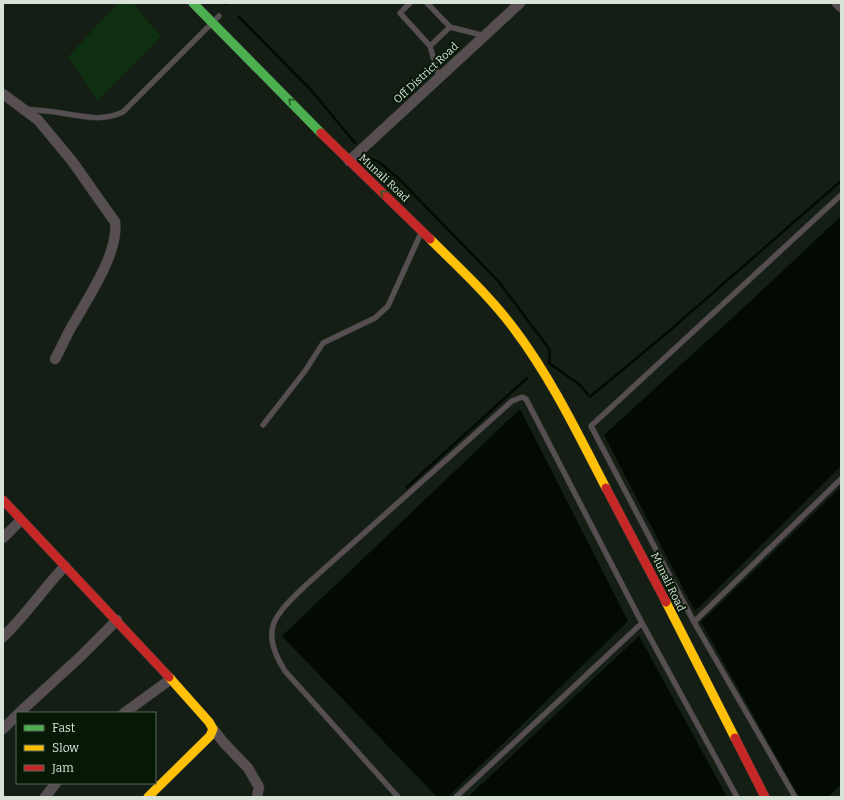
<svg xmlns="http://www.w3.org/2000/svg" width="844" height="800" viewBox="0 0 844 800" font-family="Bitter,serif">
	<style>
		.green { fill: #0e2f10 }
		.water { fill: #020a02 }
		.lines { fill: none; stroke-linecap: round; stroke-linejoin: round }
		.stream { stroke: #020a02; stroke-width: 2.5 }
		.lane-casing { stroke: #303930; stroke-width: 6 }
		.street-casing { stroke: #303930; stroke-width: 11 }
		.fast-casing { stroke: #303930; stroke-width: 10 }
		.slow-casing { stroke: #303930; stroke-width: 10 }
		.jam-casing { stroke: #303930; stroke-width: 10 }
		.lane { stroke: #574e52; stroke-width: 5 }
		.street { stroke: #574e52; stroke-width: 10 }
		.fast { stroke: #4caf50; stroke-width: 9 }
		.slow { stroke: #ffc107; stroke-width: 9 }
		.jam { stroke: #c62828; stroke-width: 9 }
		.oneway { stroke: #265c28 }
		.labels { text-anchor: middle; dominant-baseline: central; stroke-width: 4; stroke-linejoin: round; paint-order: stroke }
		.street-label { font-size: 11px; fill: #d7e3d7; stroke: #071807 }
	</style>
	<rect width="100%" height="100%" fill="#141e14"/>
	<path class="green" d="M118,3H133L161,37L98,100L68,57Z"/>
	<g class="water">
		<path d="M841,216V466L695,611L604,435L754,298Z"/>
		<path d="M520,409L628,621L448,797H437L282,636Z"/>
		<path d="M841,487V785L828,797H799L701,622Z"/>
		<path d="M639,636L727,797H468Z"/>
	</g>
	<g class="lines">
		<g class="stream">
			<path d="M226,3V4"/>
			<path d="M239,17L311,90L355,143"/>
			<path d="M370,158L380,163L399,179L499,282L550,350L549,363L580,385L589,396H591L668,332L841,181"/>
			<path d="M407,487L527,378"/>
		</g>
		<defs>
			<g id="lane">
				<path d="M410,3L400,13L430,46L439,78"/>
				<path d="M427,3L450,27L485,36"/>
				<path d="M430,46L450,27"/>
				<path d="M26,109C36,110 45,111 55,112C79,115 99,123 123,112L219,16"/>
				<path d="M263,425L305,371L323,343L375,318L388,306L421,233"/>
				<path d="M694,622L591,426L841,195"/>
				<path d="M398,797L285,671C258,629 275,615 306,585L512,401L522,397L526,399L642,623L737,797"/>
				<path d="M456,797L642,623"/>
				<path d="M795,797L694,622L841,479"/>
			</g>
			<g id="street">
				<path d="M837,3L841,7"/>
				<path d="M3,94L38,120L72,161L115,222C119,252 89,296 75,321C67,333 62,347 55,359"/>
				<path d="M349,161L520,3"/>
				<path d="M3,538L21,520"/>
				<path d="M3,637C26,615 43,589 65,566"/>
				<path d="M19,713L79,658L117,620"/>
				<path d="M124,713L171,679"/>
				<path d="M3,729L17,715"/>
				<path d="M213,729L224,743L248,768L259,787L257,797"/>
				<path d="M45,797L56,783"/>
			</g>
			<path id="fast" d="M193,3L321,133"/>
			<g id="slow">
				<path d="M430,239C459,268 490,296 515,330C551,378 578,434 606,488"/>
				<path d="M666,602L735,738"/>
				<path d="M148,797L210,736L213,729L209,722L169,677"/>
			</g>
			<g id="jam">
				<path d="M321,133L430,239"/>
				<path d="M606,488L666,602"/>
				<path d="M3,500L169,677"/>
				<path d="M735,738L765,797"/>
			</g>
		</defs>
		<use href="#lane" class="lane-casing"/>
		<use href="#street" class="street-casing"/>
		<use href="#fast" class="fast-casing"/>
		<use href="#slow" class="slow-casing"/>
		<use href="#jam" class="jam-casing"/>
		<use href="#lane" class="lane"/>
		<use href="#street" class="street"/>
		<use href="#fast" class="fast"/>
		<use href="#slow" class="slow"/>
		<use href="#jam" class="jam"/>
	</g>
	<defs><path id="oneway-chevron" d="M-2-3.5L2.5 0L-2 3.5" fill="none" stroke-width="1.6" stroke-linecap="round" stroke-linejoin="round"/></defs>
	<g class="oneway">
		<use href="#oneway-chevron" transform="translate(291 101) rotate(-135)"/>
		<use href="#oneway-chevron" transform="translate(383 193) rotate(-137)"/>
	</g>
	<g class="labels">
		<g class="street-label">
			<text transform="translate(426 73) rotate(-43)">Off District Road</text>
			<text transform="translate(384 178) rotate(43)">Munali Road</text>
			<text transform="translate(668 582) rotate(64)">Munali Road</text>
		</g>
	</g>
	<rect width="844" height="800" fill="none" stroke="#d7e3d7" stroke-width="8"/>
	<rect x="16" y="712" width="140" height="72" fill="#071807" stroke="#5a695a"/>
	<rect x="24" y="725" width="20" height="6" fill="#4caf50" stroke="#5a695a"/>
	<text x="52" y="732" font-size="12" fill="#d7e3d7">Fast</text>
	<rect x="24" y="745" width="20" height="6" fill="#ffc107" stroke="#5a695a"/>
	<text x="52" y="752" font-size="12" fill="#d7e3d7">Slow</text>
	<rect x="24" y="765" width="20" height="6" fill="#c62828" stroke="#5a695a"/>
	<text x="52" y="772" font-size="12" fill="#d7e3d7">Jam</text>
</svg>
